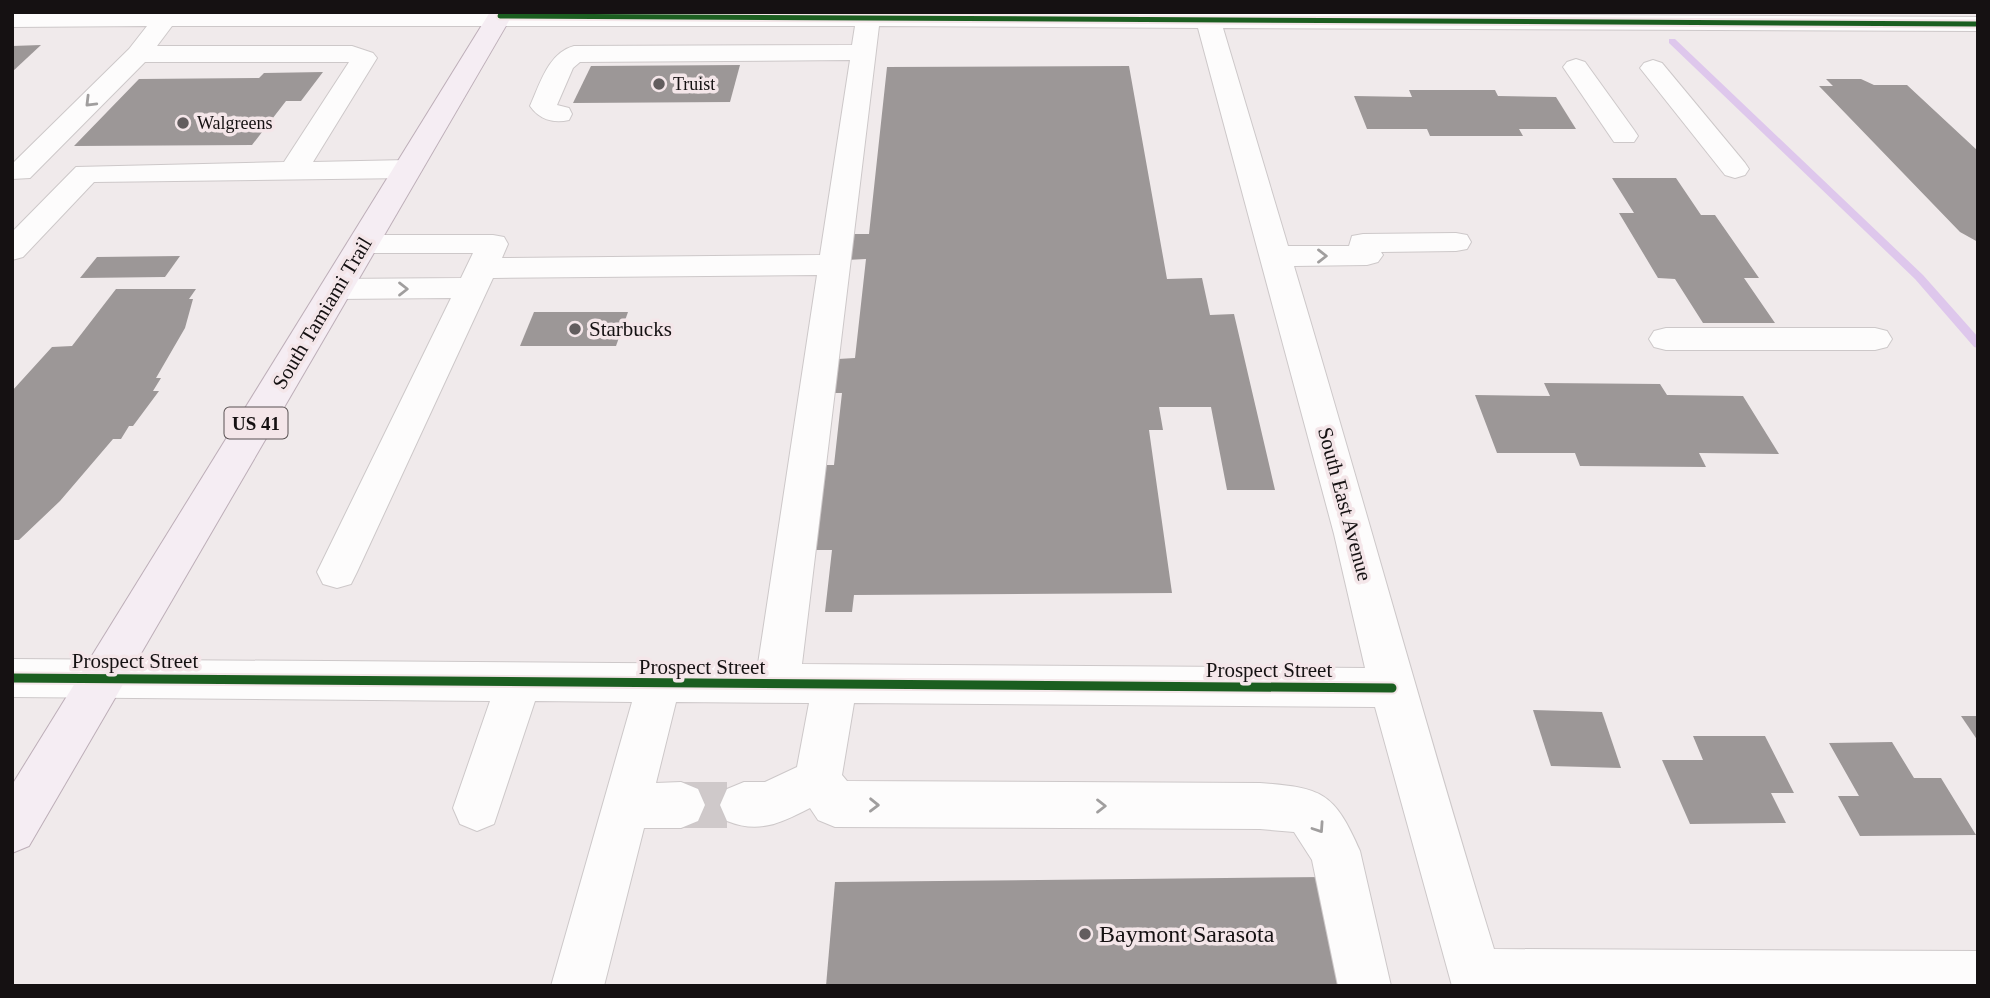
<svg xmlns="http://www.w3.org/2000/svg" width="1990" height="998" viewBox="0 0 1990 998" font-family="'Times New Roman',serif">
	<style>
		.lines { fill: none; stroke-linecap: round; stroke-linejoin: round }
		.stream { fill: #dec7ec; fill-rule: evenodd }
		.building { fill: #9c9797 }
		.minor-tunnel { stroke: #cfc9ca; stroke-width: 46; stroke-dasharray: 46 24; stroke-linecap: butt }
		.minor-casing { stroke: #cdc8c9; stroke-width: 2 }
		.major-casing { stroke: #bdaeb8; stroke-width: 2 }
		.minor { fill: #fdfcfc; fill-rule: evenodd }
		.major { fill: #f5edf3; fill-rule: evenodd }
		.cycleway-far1-casing { stroke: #f4e6e9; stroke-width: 9 }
		.cycleway-casing { stroke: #f4e6e9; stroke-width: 13 }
		.cycleway-far1 { stroke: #1b5e20; stroke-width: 5 }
		.cycleway { stroke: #1b5e20; stroke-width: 9 }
		.oneway { stroke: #a09e9e }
		.poi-dot { fill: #625d5e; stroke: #f4e6e9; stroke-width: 2.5 }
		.labels { text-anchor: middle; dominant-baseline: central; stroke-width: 7; stroke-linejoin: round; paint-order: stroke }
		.far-poi-label { font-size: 18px; fill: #151112; stroke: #f4e6e9; text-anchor: start }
		.shield { fill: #f4e6e9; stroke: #585152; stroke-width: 2 }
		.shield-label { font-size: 19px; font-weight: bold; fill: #151112 }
		.street-label { font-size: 21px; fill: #151112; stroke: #f4e6e9 }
		.poi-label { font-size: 21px; fill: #151112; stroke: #f4e6e9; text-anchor: start }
		.near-poi-label { font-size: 24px; fill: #151112; stroke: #f4e6e9; text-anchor: start }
	</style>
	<rect width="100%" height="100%" fill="#f0eaeb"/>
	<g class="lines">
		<path class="stream" d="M1669,39H1675L1923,275L1978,337V348L1974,347L1915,279L1669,43Z"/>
	</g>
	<g class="building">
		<path d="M41,45L12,72V46Z"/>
		<path d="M740,65L730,102L573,103L591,66Z"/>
		<path d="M1129,66L1167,279L1202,278L1210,315L1234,314L1275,490H1227L1211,407H1159L1163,430H1149L1172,593L854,595L852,612H825L832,550H816L826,465H834L842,393H834L838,359L855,358L866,259L846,260L849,234H869L887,67Z"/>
		<path d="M323,72L301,101H286L252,145L74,146L139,79L259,78L264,73Z"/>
		<path d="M1826,79H1861L1874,85H1907L1978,151V242L1960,232L1819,86H1833Z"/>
		<path d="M1409,90H1495L1498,96L1556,97L1576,129H1519L1523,136H1430L1427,129H1367L1354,96L1412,97Z"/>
		<path d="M1612,178H1676L1701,215H1715L1759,278H1744L1775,323H1703L1675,279L1658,278L1619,213H1634Z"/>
		<path d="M180,256L165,277L80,278L97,257Z"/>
		<path d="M116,289H196L189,299H193L185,328L156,378H161L153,391H159L133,426H129L121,439H113L60,501L19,540H12V391L52,347L72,346Z"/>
		<path d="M534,312H628L616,346H520Z"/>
		<path d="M1544,383L1660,384L1667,395L1743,396L1779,454L1699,453L1706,467L1580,466L1575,453H1497L1475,395L1550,396Z"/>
		<path d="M1533,710L1602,712L1621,768L1551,766Z"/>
		<path d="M1961,716H1978V741Z"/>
		<path d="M1693,736H1765L1794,793H1771L1786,823L1690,824L1662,760H1703Z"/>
		<path d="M1892,742L1914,778H1941L1976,835L1860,836L1838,796H1859L1829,743Z"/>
		<path d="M1327,877L1350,986H826L835,882Z"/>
	</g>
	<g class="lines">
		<path class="minor-tunnel" d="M681,805H744"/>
		<defs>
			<g id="minor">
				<path d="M1018,12L1978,17V31L1223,28L1288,246H1349L1352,236L1363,234L1456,233L1467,235L1471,242L1467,249L1456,251L1381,252L1383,255L1378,262L1367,265L1294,266C1362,493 1424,722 1494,949L1978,951V986H1452L1375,707L854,703L842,775L847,781L1260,783C1321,788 1334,791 1360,851L1391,986H1338L1312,860L1294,832L1260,829L835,827L818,820L810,808C781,823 759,834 727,821L720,805L727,789L744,782H765L797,767L809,703L676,702L656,783L681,782L698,789L705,805L698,821L681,828H644L604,986H551L632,702L535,701L494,824L477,831L460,824L453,808L490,701L12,697V659L758,664L817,275L493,278L357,572L351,584L337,588L323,584L317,572L451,298L337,299L326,296L321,289L326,282L337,279L461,278L473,253H364L353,251L349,244L353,237L364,235H493L504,237L508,244L502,258L820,255L850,60L580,62L573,68L557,105L569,108L572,114L569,120C553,124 539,119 530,106C540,84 548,53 574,46L852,45L855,26H172L157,46H352L373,53L377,58L313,162L408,160L418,163L422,169L418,175L408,178L94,182L23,257L12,260V232L76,167L284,162L349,62H145L30,178L12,179V164L129,49L147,26L12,27V13ZM879,26L1198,28L1334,534L1365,668L802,664Z"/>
				<path d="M1576,59L1585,62L1634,130L1638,136L1634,142H1614L1563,67L1567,62Z"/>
				<path d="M1653,60L1662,63L1745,163L1749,169L1745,175L1735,178L1725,175L1640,68L1644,63Z"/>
				<path d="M1666,328H1875L1887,331L1892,339L1887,347L1875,350H1666L1654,347L1649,339L1654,331Z"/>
			</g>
			<path id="major" d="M490,12H514L29,846L12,853V785Z"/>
		</defs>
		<use href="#minor" class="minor-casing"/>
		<use href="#major" class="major-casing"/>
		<use href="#minor" class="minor"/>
		<use href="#major" class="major"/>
		<defs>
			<path id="cycleway-far1" d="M500,16L1978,24"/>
			<path id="cycleway" d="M12,678L1392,688"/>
		</defs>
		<use href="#cycleway-far1" class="cycleway-far1-casing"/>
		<use href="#cycleway" class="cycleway-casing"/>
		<use href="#cycleway-far1" class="cycleway-far1"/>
		<use href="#cycleway" class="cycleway"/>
	</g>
	<defs><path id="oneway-chevron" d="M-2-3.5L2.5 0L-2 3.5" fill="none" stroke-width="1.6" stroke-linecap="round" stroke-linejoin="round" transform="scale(1.75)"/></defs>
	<g class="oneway">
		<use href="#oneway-chevron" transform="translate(90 102) rotate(135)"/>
		<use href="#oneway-chevron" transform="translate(1322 256)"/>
		<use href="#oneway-chevron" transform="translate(403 289)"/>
		<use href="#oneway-chevron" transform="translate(874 805) rotate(1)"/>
		<use href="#oneway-chevron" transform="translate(1101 806)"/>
		<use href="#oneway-chevron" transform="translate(1319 828) rotate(56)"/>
	</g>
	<g class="poi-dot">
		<circle cx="659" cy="84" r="7"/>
		<circle cx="183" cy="123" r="7"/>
		<circle cx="575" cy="329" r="7"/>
		<circle cx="1085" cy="934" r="7"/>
	</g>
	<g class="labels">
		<g class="far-poi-label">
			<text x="673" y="84">Truist</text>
			<text x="197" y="123">Walgreens</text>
		</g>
		<rect class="shield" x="224.5" y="407.5" width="63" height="31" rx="5"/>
		<g class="shield-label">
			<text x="256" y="423">US 41</text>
		</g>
		<g class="street-label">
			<text transform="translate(322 313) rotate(-59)">South Tamiami Trail</text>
			<text transform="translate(1345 504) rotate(75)">South East Avenue</text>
			<text x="135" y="661">Prospect Street</text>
			<text x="702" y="667">Prospect Street</text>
			<text x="1269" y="670">Prospect Street</text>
		</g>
		<g class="poi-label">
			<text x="589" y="329">Starbucks</text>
		</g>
		<g class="near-poi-label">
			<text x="1099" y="934">Baymont Sarasota</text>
		</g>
	</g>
	<rect width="1990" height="998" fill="none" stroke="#151112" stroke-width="28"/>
</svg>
